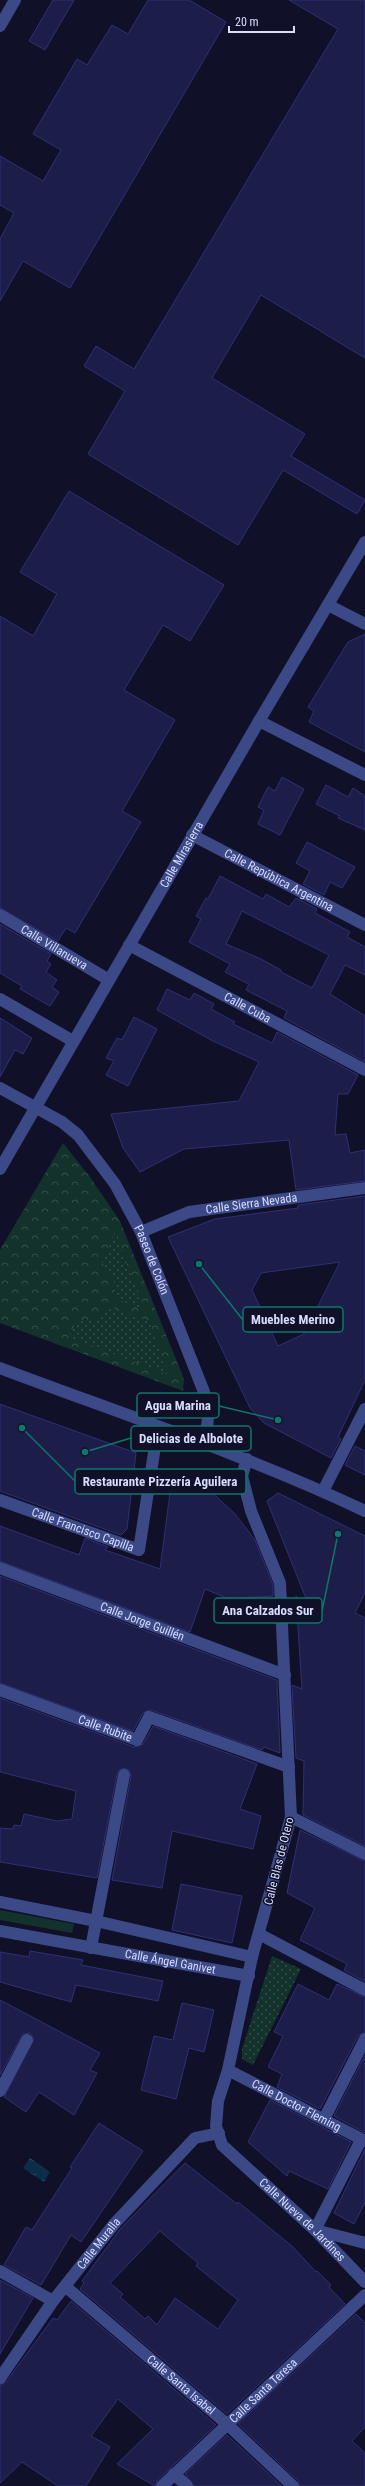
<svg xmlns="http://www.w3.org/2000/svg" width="365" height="2486" viewBox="0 0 365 2486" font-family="'Roboto Condensed',sans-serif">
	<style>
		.grass { fill: #13322b }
		.park { fill: url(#park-crowns) }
		.garden { fill: url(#garden-dots) }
		.water { fill: url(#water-ripples) }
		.building { fill: #1c1d49; stroke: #2f3075; fill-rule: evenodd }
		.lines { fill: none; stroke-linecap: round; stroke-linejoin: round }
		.minor { stroke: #3c4987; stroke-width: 12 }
		.labels { text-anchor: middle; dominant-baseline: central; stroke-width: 3; stroke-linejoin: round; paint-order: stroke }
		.street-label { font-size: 12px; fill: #d8dcff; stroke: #101128 }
		.leader { fill: none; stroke: #0f766e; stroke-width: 1.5 }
		.callout-dot { fill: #0f766e; stroke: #101128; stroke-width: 1.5 }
		.callout { fill: #101128; stroke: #0f766e; stroke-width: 1.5 }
		.callout-label { font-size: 13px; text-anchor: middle; font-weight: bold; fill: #d8dcff }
	</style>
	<defs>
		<pattern id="park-crowns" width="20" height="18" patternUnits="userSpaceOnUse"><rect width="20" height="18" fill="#13322b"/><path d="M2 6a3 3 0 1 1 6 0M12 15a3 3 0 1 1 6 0" fill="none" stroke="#354f4b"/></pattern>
		<pattern id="garden-dots" width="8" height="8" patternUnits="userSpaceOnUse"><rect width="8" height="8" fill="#13322b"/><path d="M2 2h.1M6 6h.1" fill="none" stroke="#354f4b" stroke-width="1.8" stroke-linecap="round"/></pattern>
		<pattern id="water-ripples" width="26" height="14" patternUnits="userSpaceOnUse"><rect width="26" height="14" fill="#0b2d47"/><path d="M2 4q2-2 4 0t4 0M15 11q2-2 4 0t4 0" fill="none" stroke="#2e4b63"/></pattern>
	</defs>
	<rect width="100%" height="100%" fill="#101128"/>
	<path class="grass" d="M0,1910L74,1924L72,1933L0,1920Z"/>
	<path class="park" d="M63,1143L90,1177L120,1221L184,1379L183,1391L0,1323V1250Z"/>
	<g class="garden">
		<path d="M115,1232L144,1310L115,1298L114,1278L102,1262Z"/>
		<path d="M111,1307L149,1322L169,1375L69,1337L76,1322L96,1320Z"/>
		<path d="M272,1956L301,1969L253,2065L242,2059V2049Z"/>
	</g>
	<path class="water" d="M30,2158L50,2172L44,2182L23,2168Z"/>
	<g class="building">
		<path d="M53,0H74L45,50L29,41Z"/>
		<path d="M148,0H189L226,22L70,288L23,261L0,301V239L14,213L0,205V156L43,181L61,150L33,134L77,59L87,65L112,25L128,34Z"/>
		<path d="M289,0H365V358L261,295L212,378L305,434L291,456L365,500L357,514L283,470L238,545L88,454L125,391L84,366L96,346L134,369L338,29Z"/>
		<path d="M69,491L224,585L190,641L163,625L124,690L175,720L122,811L141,822L75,933L66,928L58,941L0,908V616L33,636L57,594L20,572Z"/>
		<path d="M365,634V752L309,722L314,711L308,707L348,642Z"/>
		<path d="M282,777L304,789L280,835L258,824L264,810L258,807L268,787L275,791Z"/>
		<path d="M326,785L348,797L353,788L365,796V830L338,818L340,816L316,804Z"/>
		<path d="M307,842L355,867L342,888L330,882L324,895L303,884L310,871L296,863Z"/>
		<path d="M220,876L263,899L266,894L289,907L296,898L317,909L315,913L350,932L347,937L365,947V975L345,965L330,994L365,1016V1062L284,1018L287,1011L246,990L249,984L225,972L230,964L189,942L201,919L196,916L206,898L208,899ZM242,911L329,955L312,988L281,972V970L261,959L226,944Z"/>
		<path d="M0,924L51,954L47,961L51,964L46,972L57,980L52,987L59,992L50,1006L20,989L22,986L0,973Z"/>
		<path d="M167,989L190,1000L194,993L214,1004L211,1009L235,1022L233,1024L272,1043L277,1032L358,1075L348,1094H338L335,1135L346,1134L350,1153L365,1150V1181L296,1190L289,1140L184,1149L140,1172L123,1148L111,1114L239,1101L259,1062L213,1041L157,1010Z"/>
		<path d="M134,1017L157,1029L128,1086L106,1075L114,1061L106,1058L117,1038L122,1040Z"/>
		<path d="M0,1018L32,1038L23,1054L15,1050L0,1077Z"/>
		<path d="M365,1196V1380L338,1437L341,1439L331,1458L264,1423L250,1408L168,1237L215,1219L298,1208V1205ZM340,1262L304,1334L278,1346L252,1290L261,1273Z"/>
		<path d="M0,1404L136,1453L127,1529L121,1535L0,1491Z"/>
		<path d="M355,1446L365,1451V1475L345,1465Z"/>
		<path d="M173,1470L206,1487L235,1514L255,1540L273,1585V1596L229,1599L205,1589L190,1632L0,1561V1526L79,1555L85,1538L108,1547L105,1550L160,1569Z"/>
		<path d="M278,1493L365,1536V1593L355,1613L365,1618V1846L303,1815L304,1761L296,1758L292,1685L302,1689L296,1596L308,1612L311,1611L267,1501Z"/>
		<path d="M0,1576L277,1680L280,1753L264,1747L262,1750L151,1710L143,1713L133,1731L0,1683Z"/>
		<path d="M0,1698L134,1747L143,1744L153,1726L257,1764L240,1809L261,1816L253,1849L172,1831L162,1888L112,1880L131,1776L129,1770L125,1768L119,1770L117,1774L97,1878L0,1862V1828L13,1829L14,1825L21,1826L24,1814L57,1821L72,1819L76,1791L0,1772Z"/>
		<path d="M300,1830L365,1861V1982L344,1970L347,1964L300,1940L315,1908L287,1893Z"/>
		<path d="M181,1884L242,1896L232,1943L172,1930Z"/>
		<path d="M30,1951L83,1960L81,1965L163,1981L158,2001L76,1985L71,2002L0,1982V1952L29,1957Z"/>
		<path d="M298,1984L329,2000L337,1984L365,1997V2032L358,2036L320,2109L277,2087L282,2074L268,2067L283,2036L274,2032Z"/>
		<path d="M0,2000L100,2053L90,2070L97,2073L74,2115L39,2092L26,2112L4,2097L34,2039L30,2033L23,2034L0,2075Z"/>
		<path d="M182,2003L214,2010L204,2052L189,2048L176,2099L141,2090L154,2036L173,2040Z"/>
		<path d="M365,2055V2133L334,2116Z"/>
		<path d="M270,2100L351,2142L328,2189L289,2171L287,2176L248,2142Z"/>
		<path d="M99,2123L143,2151L81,2242L71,2235L41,2285L4,2265L26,2227L32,2230L72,2168L70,2167Z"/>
		<path d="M365,2149V2202L354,2224L334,2213Z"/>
		<path d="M185,2163L237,2204L238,2202L293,2247L316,2272L317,2271L331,2285L329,2287L345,2304L227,2414L80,2289L84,2283L82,2281L121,2228ZM160,2231L198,2263L196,2266L238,2300L218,2329L175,2298L157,2325L148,2316L145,2319L120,2297L123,2294L110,2283Z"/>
		<path d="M0,2280L33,2298L0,2354Z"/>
		<path d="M71,2301L216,2425L157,2481L155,2486L117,2464L153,2429L118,2399L91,2436L110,2447L86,2486H58L22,2462L0,2483V2385L6,2382L53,2318L57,2320Z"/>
		<path d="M356,2314L365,2323V2427L352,2441L365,2453V2486H300L298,2481L238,2424Z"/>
		<path d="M227,2435L282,2486H194L185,2474Z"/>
	</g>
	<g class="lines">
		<g class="minor">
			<path d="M0,26L15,0"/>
			<path d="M328,605L365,624"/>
			<path d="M259,721L365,775"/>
			<path id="s1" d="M192,835L365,925"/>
			<path id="s2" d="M0,915L109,980"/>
			<path id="s3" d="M129,945L365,1070"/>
			<path d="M0,999L73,1041"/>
			<path id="s4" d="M0,1088L62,1122L78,1135L115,1184L141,1232L204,1392C209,1411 210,1425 202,1443"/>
			<path id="s5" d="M0,1169L259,721L365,542"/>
			<path id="s6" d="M141,1232L189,1212L365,1188"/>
			<path d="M0,1368C122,1414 247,1455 365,1511"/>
			<path id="s7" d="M247,1459L242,1476L251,1511L280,1583L291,1817L252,1957L228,2070L218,2101L216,2126L222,2145L315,2230L365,2282"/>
			<path d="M323,1491L365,1409"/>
			<path id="s8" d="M0,1500L139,1550L158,1427"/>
			<path id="s9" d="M0,1568L285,1675"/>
			<path id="s10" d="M0,1690L137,1740L149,1717L289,1767"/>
			<path d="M291,1817L365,1854"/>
			<path d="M0,1902L96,1921L252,1957"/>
			<path id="s11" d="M0,1931L249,1976"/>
			<path d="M259,1934L365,1990"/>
			<path d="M91,1948L124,1775"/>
			<path id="s12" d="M228,2070L365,2141"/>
			<path d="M0,2091L27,2040"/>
			<path d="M324,2119L365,2039"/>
			<path d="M361,2140L315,2230L365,2243"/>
			<path d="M0,2271L53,2301"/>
			<path id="s13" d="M66,2287L227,2424L293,2486"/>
			<path id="s14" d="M0,2378L53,2301L115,2223L195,2138L219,2133"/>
			<path d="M174,2474L187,2486"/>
			<path id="s15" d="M162,2486L365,2295"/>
		</g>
	</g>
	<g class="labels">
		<g class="street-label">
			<text stroke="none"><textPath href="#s5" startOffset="363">Calle Mirasierra</textPath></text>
			<text stroke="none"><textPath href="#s1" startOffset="98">Calle República Argentina</textPath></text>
			<text stroke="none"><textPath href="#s2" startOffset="63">Calle Villanueva</textPath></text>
			<text stroke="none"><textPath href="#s3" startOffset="134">Calle Cuba</textPath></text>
			<text stroke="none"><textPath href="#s6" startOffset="115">Calle Sierra Nevada</textPath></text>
			<text stroke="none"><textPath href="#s4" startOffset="237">Paseo de Colón</textPath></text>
			<text stroke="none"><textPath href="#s8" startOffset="88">Calle Francisco Capilla</textPath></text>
			<text stroke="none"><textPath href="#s9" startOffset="152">Calle Jorge Guillén</textPath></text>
			<text stroke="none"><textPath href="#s10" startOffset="112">Calle Rubite</textPath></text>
			<text transform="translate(279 1861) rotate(-76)">Calle Blas de Otero</text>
			<text stroke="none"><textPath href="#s11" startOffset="173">Calle Ángel Ganivet</textPath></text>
			<text stroke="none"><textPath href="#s12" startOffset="77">Calle Doctor Fleming</textPath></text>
			<text stroke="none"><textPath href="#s7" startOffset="814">Calle Nueva de Jardines</textPath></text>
			<text stroke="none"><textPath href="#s14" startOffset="167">Calle Muralla</textPath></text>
			<text stroke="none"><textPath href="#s13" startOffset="151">Calle Santa Isabel</textPath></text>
			<text stroke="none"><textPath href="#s15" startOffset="139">Calle Santa Teresa</textPath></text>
		</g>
	</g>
	<path class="leader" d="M199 1264L243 1320M278 1420L219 1406M85 1452L131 1438M22 1428L75 1481M338 1534L322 1611"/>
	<g class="callout-dot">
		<circle cx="199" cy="1264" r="4"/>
		<circle cx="278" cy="1420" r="4"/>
		<circle cx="85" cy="1452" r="4"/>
		<circle cx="22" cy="1428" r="4"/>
		<circle cx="338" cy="1534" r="4"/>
	</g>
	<g class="callout">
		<rect x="243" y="1307" width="100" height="25" rx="4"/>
		<rect x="137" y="1393" width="82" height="25" rx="4"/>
		<rect x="131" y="1426" width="120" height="25" rx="4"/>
		<rect x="75" y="1469" width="171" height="25" rx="4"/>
		<rect x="214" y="1598" width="108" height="25" rx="4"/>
	</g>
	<g class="callout-label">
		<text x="293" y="1324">Muebles Merino</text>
		<text x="178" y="1410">Agua Marina</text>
		<text x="191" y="1443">Delicias de Albolote</text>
		<text x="160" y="1486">Restaurante Pizzería Aguilera</text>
		<text x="268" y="1615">Ana Calzados Sur</text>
	</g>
	<path d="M229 26v6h65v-6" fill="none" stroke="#d8dcff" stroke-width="2"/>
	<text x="235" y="26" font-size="12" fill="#d8dcff" stroke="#101128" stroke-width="3" paint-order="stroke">20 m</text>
</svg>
